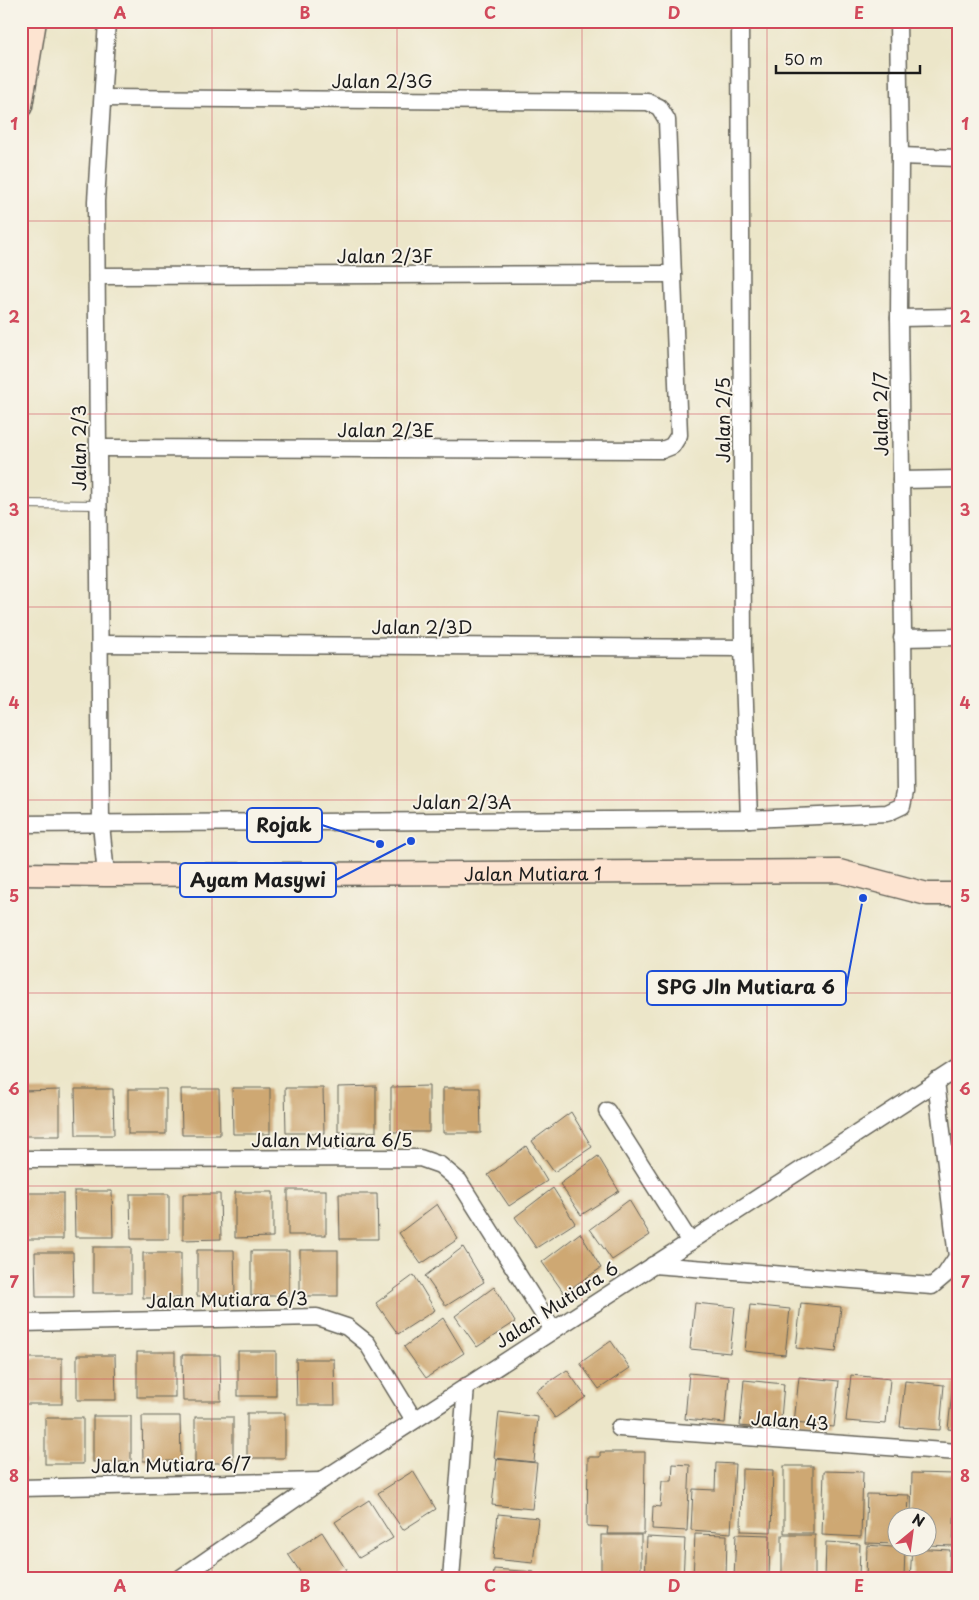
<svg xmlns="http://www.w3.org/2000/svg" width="979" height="1600" viewBox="0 0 979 1600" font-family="'Playpen Sans',sans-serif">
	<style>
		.building { fill: #cea873 }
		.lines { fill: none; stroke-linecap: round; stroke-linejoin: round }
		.lane-casing { stroke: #656359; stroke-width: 10 }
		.street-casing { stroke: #656359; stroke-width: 19 }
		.secondary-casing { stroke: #656359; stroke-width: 25 }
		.lane { stroke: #fff; stroke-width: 8 }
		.street { stroke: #fff; stroke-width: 16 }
		.secondary { stroke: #fde4d1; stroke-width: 22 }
		.grid { fill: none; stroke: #d1495b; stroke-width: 1; stroke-opacity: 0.55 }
		.labels { text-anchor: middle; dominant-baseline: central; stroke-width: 4; stroke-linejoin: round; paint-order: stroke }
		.street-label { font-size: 18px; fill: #1c1c1c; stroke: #f7f3e8 }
		.leader { fill: none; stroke: #1d4ed8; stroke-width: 2 }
		.callout-dot { fill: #1d4ed8; stroke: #f7f3e8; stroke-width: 2 }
		.callout { fill: #f7f3e8; stroke: #1d4ed8; stroke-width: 2 }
		.callout-label { font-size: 19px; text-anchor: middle; font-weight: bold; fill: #1c1c1c }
		.neatline { fill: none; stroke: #d1495b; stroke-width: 2 }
		.grid-label { font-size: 16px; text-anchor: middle; font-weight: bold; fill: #d1495b }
	</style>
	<rect width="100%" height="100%" fill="#f7f3e8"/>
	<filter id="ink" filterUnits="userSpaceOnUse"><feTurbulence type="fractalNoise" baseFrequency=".02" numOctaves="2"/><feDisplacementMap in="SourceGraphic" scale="10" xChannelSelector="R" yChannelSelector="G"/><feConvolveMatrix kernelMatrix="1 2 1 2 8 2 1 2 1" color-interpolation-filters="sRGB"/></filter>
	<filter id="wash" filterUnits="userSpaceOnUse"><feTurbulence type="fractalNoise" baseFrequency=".0096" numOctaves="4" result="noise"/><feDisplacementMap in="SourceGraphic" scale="20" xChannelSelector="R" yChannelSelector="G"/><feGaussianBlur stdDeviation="1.12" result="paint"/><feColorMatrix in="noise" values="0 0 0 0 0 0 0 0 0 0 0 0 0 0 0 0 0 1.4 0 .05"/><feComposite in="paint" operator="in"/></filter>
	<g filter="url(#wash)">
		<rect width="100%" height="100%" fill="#ece6c9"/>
		<g id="blocks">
			<g class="building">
				<path d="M376,1086V1132H338V1087Z"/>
				<path d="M429,1086V1132H391V1087Z"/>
				<path d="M232,1088H270V1134H233Z"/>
				<path d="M285,1088H323L324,1133H286Z"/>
				<path d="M443,1088H480L481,1133H443Z"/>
				<path d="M75,1089H113L114,1135H76Z"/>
				<rect x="128" y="1089" width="38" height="45"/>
				<path d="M181,1089H219L220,1135H182Z"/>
				<path d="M60,1090V1136H22L21,1091Z"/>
				<path d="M571,1112L592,1147L554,1172L532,1141Z"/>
				<path d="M526,1146L547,1181L509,1206L488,1175Z"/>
				<path d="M598,1156L619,1191L581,1215L560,1184Z"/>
				<path d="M553,1188L575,1223L536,1248L515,1217Z"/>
				<rect x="288" y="1190" width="38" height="45"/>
				<path d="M74,1191H112L113,1237H75Z"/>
				<path d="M235,1192H273V1237L235,1238Z"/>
				<path d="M24,1193H63V1239H25Z"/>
				<path d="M130,1194H169V1239H131Z"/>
				<path d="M183,1194H220L221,1239L183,1240Z"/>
				<path d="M339,1194H377L378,1239H340Z"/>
				<path d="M629,1200L650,1235L612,1260L590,1229Z"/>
				<path d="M437,1204L458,1239L421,1264L399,1233Z"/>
				<path d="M580,1233L601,1268L564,1293L542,1262Z"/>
				<rect x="93" y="1247" width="38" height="46"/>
				<path d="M463,1247L484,1282L446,1306L425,1276Z"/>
				<path d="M197,1250H234L235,1296H197Z"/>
				<rect x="300" y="1250" width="38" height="46"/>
				<rect x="251" y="1251" width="38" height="45"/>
				<path d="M35,1252H73L74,1297H36Z"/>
				<rect x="143" y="1253" width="38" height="45"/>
				<path d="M414,1275L435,1310L398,1334L376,1303Z"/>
				<path d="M494,1287L515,1322L477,1347L455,1316Z"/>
				<path d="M695,1303L735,1307L730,1353L690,1349Z"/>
				<path d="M801,1303L841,1307L836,1352L796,1348Z"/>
				<path d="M750,1305L790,1309L785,1355L745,1351Z"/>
				<path d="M443,1318L464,1353L426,1378L404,1347Z"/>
				<path d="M611,1341L630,1368L599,1389L580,1363Z"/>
				<rect x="238" y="1351" width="38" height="45"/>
				<rect x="137" y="1352" width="38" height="45"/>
				<path d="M77,1355H115L116,1400H77Z"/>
				<path d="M182,1355H220L221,1401H183Z"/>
				<rect x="24" y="1358" width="38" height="46"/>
				<path d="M296,1359H334L335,1405H297Z"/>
				<path d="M567,1370L586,1397L555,1418L536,1391Z"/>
				<path d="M689,1373L729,1377L725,1423L685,1419Z"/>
				<path d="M851,1375L890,1379L886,1424L846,1421Z"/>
				<path d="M799,1377L839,1381L834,1427L794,1423Z"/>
				<path d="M744,1380L784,1384L780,1430L740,1426Z"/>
				<path d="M905,1381L944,1385L940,1430L900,1427Z"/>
				<path d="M953,1383L958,1384V1430L948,1429Z"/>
				<path d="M499,1412L538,1417L534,1462L494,1458Z"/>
				<rect x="247" y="1413" width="38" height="45"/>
				<rect x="93" y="1416" width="38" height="46"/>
				<path d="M142,1416H180L181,1461H143Z"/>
				<rect x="195" y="1417" width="38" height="46"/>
				<rect x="45" y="1418" width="38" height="46"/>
				<rect x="21" y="1419" width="4" height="45"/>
				<path d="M600,1452H645L644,1534H607L608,1527L587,1526L588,1457H600Z"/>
				<path d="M497,1459L537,1463L532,1509L492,1505Z"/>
				<path d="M716,1463L735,1464L731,1533L691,1530L693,1489L715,1490Z"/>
				<path d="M673,1464L690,1465L687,1531L652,1529L653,1506L660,1507L662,1481H672Z"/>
				<rect x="784" y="1466" width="29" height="67"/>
				<path d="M742,1469L773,1470L771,1532L741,1531Z"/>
				<path d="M413,1471L436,1509L403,1530L378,1493Z"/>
				<path d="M824,1471L863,1472L861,1537L822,1535Z"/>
				<path d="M912,1473L956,1474L953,1546L926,1545V1518H911Z"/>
				<path d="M867,1494L909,1495L908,1518H896V1544L865,1543Z"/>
				<path d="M369,1500L393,1538L359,1558L335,1522Z"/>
				<path d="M498,1514L538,1518L533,1563L493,1559Z"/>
				<path d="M322,1532L346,1570L332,1579H305L288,1554Z"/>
				<path d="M695,1534L727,1535L726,1579H693Z"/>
				<path d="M736,1534L770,1535L769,1579H734Z"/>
				<rect x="601" y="1535" width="40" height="44"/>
				<rect x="782" y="1535" width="33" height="44"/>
				<path d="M647,1537L685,1539L683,1579H645Z"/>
				<path d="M826,1542L860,1544L859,1579H825Z"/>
				<path d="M867,1545L905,1548L904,1579H866Z"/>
				<path d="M955,1547L958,1548V1579H953Z"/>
				<path d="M912,1548L950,1550L949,1579H910Z"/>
				<path d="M494,1569L534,1572L533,1579H493Z"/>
			</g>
		</g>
	</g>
	<g filter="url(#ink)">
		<use href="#blocks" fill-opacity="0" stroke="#656359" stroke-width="1"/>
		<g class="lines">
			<defs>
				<path id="lane" d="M21,504L98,505"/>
				<g id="street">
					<path d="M740,21L743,648L749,819"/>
					<path d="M900,156L958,158"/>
					<path d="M97,276L673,274"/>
					<path d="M899,318L958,317"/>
					<path d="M98,448L662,450L672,446L679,435L667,120L659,107L648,102L103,98"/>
					<path d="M901,480L958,479"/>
					<path d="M902,638L958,637"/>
					<path d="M100,644L743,648"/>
					<path d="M21,824L749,819L887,813L902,806L905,792L899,318L900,156L898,21"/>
					<path d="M106,875L101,824L96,201L107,21"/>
					<path d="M607,1111L690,1242"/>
					<path d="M21,1159L420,1158L440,1165L459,1181L553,1330"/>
					<path d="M653,1265L932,1286L945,1275L957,1257L936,1081"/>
					<path d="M21,1323L317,1317L347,1327L367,1343L414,1420"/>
					<path d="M619,1428L958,1452"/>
					<path d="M21,1488L321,1481"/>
					<path d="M179,1579L321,1481L958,1068"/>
					<path d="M451,1579L466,1386"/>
				</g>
				<g id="secondary">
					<path d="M21,106L35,21"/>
					<path id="s1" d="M21,874L106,875L839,871L927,894H958"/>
				</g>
			</defs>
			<use href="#lane" class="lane-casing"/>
			<use href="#street" class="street-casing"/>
			<use href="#secondary" class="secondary-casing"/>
			<use href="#lane" class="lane"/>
			<use href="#street" class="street"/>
			<use href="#secondary" class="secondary"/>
		</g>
	</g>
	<path class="grid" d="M212,21V1579M397,21V1579M582,21V1579M767,21V1579M21,221H958M21,414H958M21,607H958M21,800H958M21,993H958M21,1186H958M21,1379H958"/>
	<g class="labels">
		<g class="street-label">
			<text x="382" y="80">Jalan 2/3G</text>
			<text x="385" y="255">Jalan 2/3F</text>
			<text transform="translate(880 414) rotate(-91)">Jalan 2/7</text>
			<text transform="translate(722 420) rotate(-90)">Jalan 2/5</text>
			<text x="386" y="429">Jalan 2/3E</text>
			<text transform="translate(78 448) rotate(-90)">Jalan 2/3</text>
			<text x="422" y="626">Jalan 2/3D</text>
			<text x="462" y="801">Jalan 2/3A</text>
			<text stroke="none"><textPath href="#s1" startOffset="512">Jalan Mutiara 1</textPath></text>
			<text x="332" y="1139">Jalan Mutiara 6/5</text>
			<text transform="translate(227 1299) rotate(-1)">Jalan Mutiara 6/3</text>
			<text transform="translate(556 1304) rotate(-33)">Jalan Mutiara 6</text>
			<text transform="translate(790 1420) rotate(4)">Jalan 43</text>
			<text transform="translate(171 1464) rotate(-1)">Jalan Mutiara 6/7</text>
		</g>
	</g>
	<path class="leader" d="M380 844L322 825M411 841L336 880M863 898L846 988"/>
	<g class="callout-dot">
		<circle cx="380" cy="844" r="5"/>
		<circle cx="411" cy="841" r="5"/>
		<circle cx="863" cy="898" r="5"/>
	</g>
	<g class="callout">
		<rect x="247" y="808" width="75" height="34" rx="5"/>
		<rect x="180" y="863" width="156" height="34" rx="5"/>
		<rect x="647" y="971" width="199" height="34" rx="5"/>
	</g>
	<g class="callout-label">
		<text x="284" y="832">Rojak</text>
		<text x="258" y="887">Ayam Masywi</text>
		<text x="746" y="994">SPG Jln Mutiara 6</text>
	</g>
	<rect width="979" height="1600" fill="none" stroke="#f7f3e8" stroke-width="55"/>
	<g transform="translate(912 1532) rotate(29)"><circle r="24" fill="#f7f3e8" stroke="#9f9d96"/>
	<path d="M0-4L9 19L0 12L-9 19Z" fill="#d1495b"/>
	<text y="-8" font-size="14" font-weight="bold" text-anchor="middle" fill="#1c1c1c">N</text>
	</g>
	<path d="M776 65v8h144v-8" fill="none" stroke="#1c1c1c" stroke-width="2.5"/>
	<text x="784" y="65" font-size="15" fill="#1c1c1c" stroke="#f7f3e8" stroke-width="4" paint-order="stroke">50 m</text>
	<rect x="28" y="28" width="924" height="1544" class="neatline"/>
	<g class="grid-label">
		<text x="120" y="19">A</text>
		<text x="305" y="19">B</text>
		<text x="490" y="19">C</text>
		<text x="674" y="19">D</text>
		<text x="859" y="19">E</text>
		<text x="14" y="130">1</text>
		<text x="965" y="130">1</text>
		<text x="14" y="323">2</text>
		<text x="965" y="323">2</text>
		<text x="14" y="516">3</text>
		<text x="965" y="516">3</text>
		<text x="14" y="709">4</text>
		<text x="965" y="709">4</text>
		<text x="14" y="902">5</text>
		<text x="965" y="902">5</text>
		<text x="14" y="1095">6</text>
		<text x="965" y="1095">6</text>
		<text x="14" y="1288">7</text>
		<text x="965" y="1288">7</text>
		<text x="14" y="1482">8</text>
		<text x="965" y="1482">8</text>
		<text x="120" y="1592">A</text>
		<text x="305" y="1592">B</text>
		<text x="490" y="1592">C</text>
		<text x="674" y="1592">D</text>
		<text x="859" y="1592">E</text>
	</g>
</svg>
